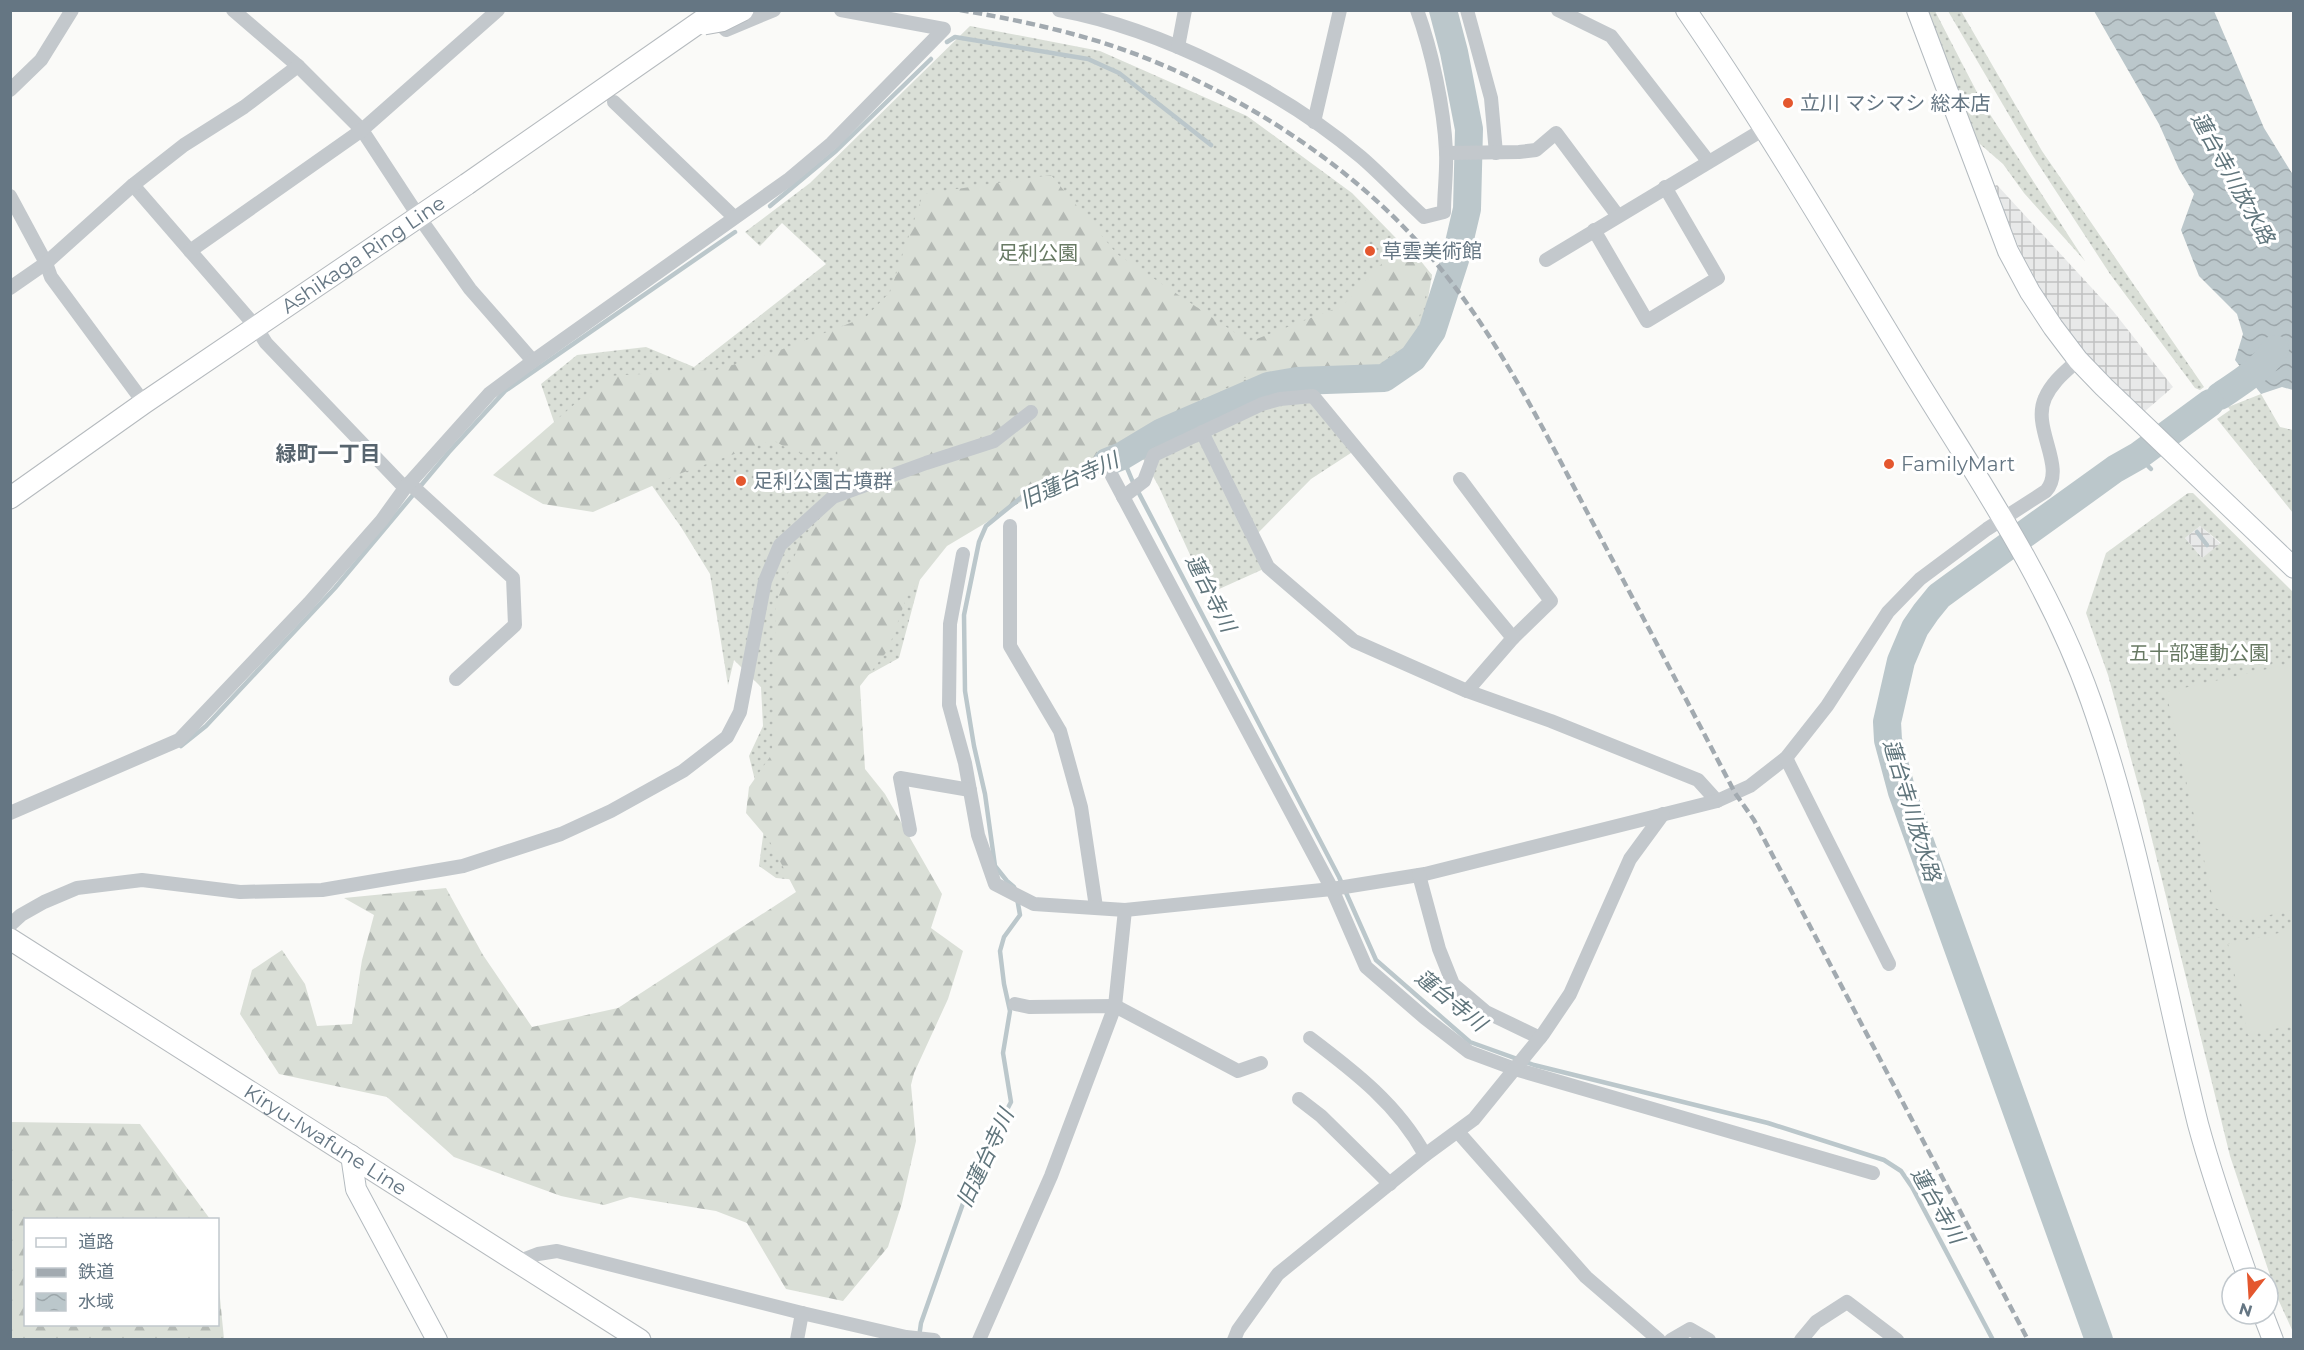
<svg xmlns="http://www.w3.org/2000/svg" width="2304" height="1350" viewBox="0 0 2304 1350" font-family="Montserrat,'Noto Sans JP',sans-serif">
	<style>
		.industrial { fill: url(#industrial-grid) }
		.grass { fill: url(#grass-dots); fill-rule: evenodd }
		.forest { fill: url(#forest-firs) }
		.pitch { fill: #dadfd7 }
		.water { fill: url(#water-waves) }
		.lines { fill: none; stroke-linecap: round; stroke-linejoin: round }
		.stream { stroke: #bbc7cb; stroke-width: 4.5 }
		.river { stroke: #bbc7cb; stroke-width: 28 }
		.secondary-casing { stroke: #b3babf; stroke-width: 22 }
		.primary-casing { stroke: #b5babe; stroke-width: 23 }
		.street { stroke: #c3c8cc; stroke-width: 14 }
		.secondary { stroke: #fff; stroke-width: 20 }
		.primary { stroke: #fff; stroke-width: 21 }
		.rail { stroke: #a2aab0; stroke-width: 4.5; stroke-dasharray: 9 4.5; stroke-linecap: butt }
		.primary-bridge-casing { stroke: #b5babe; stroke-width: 23; stroke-linecap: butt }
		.primary-bridge { stroke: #fff; stroke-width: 21 }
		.poi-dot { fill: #e4572e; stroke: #fff; stroke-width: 2 }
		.labels { text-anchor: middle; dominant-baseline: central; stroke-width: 6; stroke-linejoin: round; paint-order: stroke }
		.poi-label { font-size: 20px; fill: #657683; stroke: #fff; text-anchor: start }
		.park-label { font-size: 20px; fill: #687a64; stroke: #fff }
		.street-label { font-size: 20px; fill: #657683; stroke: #fff }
		.water-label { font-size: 21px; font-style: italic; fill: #60757c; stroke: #fff }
		.neighbourhood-label { font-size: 21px; font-weight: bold; fill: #57646e; stroke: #fff }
	</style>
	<defs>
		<pattern id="industrial-grid" width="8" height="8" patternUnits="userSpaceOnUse" patternTransform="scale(1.5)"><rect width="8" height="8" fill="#e8e9e9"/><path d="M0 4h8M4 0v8" fill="none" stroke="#c0c1c2"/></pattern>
		<pattern id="grass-dots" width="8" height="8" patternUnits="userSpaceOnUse" patternTransform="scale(1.5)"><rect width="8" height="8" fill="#dadfd7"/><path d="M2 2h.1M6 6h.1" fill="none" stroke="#b4b9b4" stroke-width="1.8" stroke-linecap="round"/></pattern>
		<pattern id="forest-firs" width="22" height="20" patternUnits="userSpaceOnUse" patternTransform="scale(1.5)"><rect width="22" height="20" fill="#dadfd7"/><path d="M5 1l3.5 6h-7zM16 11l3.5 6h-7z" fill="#b4b9b4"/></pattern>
		<pattern id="water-waves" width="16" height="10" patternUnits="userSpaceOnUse" patternTransform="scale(1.5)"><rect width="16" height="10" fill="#bbc7cb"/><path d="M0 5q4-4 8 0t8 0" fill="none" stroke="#9ca6aa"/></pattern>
	</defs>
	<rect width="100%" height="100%" fill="#fafaf8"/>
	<g class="industrial">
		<path d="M1997,185L2113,311L2173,387L2144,412L2102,373L2049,307L2027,266L2002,209L1994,186Z"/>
		<path d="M2200,526L2221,544L2202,558L2185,538Z"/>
	</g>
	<g class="grass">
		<path d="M1926,11H1935L1982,102L2085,261L2024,193L2003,164L1973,138Z"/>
		<path d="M1948,11H1961L2042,151L2204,387L2200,390L2195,388L2110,274L2033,156Z"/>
		<path d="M970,26L1100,51L1247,116L1352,193L1432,275L1425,316L1408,346L1374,371H1280L1357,449L1311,479L1254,537L1268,567L1208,594L1159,487L1132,439L1109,452L1019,492L963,485L923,568L899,658L850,685L860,768L930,892L776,878L759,866L765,821L749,756L763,726L761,687L734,660L728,685L710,574L681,527L641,470L554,422L541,384L577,355L646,347L694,367L826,264L782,223L760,246L745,232L810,183Z"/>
		<path d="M2261,394L2280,427L2293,430V513L2217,419L2230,410L2228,407Z"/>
		<path d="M2188,493H2193L2293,592V1332L2278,1299L2230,1156L2142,799L2108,675L2086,613L2106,553ZM2200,526L2221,543L2202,558L2185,538Z"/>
	</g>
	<g class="forest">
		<path d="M1051,175L1117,254L1249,342L1342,306L1404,240L1432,275L1412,340L1369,371L1244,378L1143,429L947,546L907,596L888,650L860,686L865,769L885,794L942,894L931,928L963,951L948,999L914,1073L911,1085L916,1141L902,1203L888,1247L843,1301L786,1289L747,1223L716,1211L630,1197L604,1205L561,1196L454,1157L387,1097L279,1074L240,1014L252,970L282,950L305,984L317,1026L352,1024L362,960L374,915L344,898L446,888L483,955L532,1027L618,1008L796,892L769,840L746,813L749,787L772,754L776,603L801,540L841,494L837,450L795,453L773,440L679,474L593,512L543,504L493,475L607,376L716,370L775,352L866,317L890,292L923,194Z"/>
		<path d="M11,1122L140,1124L210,1219L26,1220V1324H218V1278L224,1339H11Z"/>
	</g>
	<g class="pitch">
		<path d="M2293,663V910L2243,921L2215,908L2166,692Z"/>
		<path d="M2293,930V1025L2248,1035L2228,944Z"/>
	</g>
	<path class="water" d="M2094,11H2214L2264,128L2293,175V390L2282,387L2261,394L2235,360L2243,334L2237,314L2199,276L2181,230L2194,194L2179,169L2159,124Z"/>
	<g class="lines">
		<g class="stream">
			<path d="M947,42L955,37L1088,59L1119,73L1211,145"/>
			<path d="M770,206L836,151L931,59"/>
			<path d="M1122,456L1132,480L1339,877L1376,960L1470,1042L1534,1065L1768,1123L1884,1160L1901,1171L1912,1187L1993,1340"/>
			<path d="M2138,456L2151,469"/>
			<path d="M2197,532L2207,545"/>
			<path d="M181,746L206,726L335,588L449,452L505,391L735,232"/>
			<path d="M1015,890L1014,887L1007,881L995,866L985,794L974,746L965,691L964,615L979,542L986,526L1023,496L1107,462"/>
			<path d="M919,1337L921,1323L973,1175L1011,1102L1003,1053L1010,1011L1004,984L1000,951L1004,937L1020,915L1017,898"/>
		</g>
		<g class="river">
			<path d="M2220,396C2239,383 2263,369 2275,349"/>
			<path d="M1107,462L1122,456L1162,432L1268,386L1297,381L1384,378L1413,358L1432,331L1455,260L1467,209L1469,129L1454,52L1443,10"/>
			<path d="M2099,1340L1902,792L1888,740L1887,722L1901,661L1915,628L1926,612L1939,596L1954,585L2115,469L2138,456L2210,403"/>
		</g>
		<defs>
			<g id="secondary">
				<path d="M1686,10C1766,126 1837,248 1910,368C1976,476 2049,581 2091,701C2139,837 2163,984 2198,1124C2212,1176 2230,1227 2248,1278"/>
				<path d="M1917,10L2008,251L2030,292L2053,327L2078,360L2104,387L2294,568"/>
				<path d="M351,1155L356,1189L437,1340"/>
				<path d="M2263,1314L2273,1340"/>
			</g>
			<g id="primary">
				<path id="s1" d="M10,498L144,403L467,184"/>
				<path id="s2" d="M10,939L640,1340"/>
			</g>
		</defs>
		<use href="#secondary" class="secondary-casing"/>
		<use href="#primary" class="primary-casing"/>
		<g class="street">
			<path d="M233,10L298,66L362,130L419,217L470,289L533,361"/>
			<path d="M1059,10C1161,29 1282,90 1361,157C1383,176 1403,198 1424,217L1444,212C1444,192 1447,171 1446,151C1444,108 1432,51 1417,10"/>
			<path d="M1467,10L1491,98L1496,153"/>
			<path d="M1558,10L1611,36L1708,161"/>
			<path d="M716,20L726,30L774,10"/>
			<path d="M1178,47L1185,10"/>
			<path d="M10,90L41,60L72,10"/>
			<path d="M614,102L734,217"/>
			<path d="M1314,122L1340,10"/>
			<path d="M1446,153L1519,152L1536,150L1556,133L1618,216"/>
			<path d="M133,185L256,327L266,343L405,488"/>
			<path d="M10,196L46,263L51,277L144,403"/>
			<path d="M1594,230L1647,321L1718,278L1665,187"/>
			<path d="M190,251L362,130L498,10"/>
			<path d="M1546,260L1764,129"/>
			<path d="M10,288L46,263L133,185L184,145L244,107L298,66"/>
			<path d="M1202,432L1268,567L1354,641L1467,691L1551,721L1698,780L1717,801"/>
			<path d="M1112,476L1332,889L1366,967L1425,1018L1469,1052L1515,1069L1873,1173"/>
			<path d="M1460,479L1551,601L1513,638"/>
			<path d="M409,483L513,578L515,625L456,679"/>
			<path d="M1123,497L1144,481L1154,455L1262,404L1280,399L1313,396L1513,638L1467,691"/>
			<path d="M1010,526V646L1060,731L1081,807L1096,907"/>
			<path d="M963,554L950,624L949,705L965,763L978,835L995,884L1034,904L1125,910L1332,889L1425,874L1717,801L1750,786L1786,758L1827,706L1888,612L1920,579L1987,529L2046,491C2067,467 2031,428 2045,398C2052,382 2065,372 2078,360"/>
			<path d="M1786,758L1889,964"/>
			<path d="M10,813L179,740L309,603L382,520L405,488L490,393L533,361L788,180L832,143L944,29L841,10"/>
			<path d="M910,830L900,778L970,790"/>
			<path d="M1419,875L1439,949L1453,984L1486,1012L1540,1038"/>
			<path d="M10,925L21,915L44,902L77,888L142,880L240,892L322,890L463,866L561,834L611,811L683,771L727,737L740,712L765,581L780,545L833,497L926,463L994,441L1031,412"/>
			<path d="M1015,1004L1029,1007L1115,1006L1238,1071L1261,1063"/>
			<path d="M1310,1038C1355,1072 1398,1105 1425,1155"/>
			<path d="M1299,1099L1321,1116L1390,1184"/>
			<path d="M1458,1132L1586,1277L1659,1340"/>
			<path d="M517,1262L538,1254L557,1251L802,1313L906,1337L934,1340"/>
			<path d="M797,1340L802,1313"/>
			<path d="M979,1340L1051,1176L1115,1006L1125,910"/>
			<path d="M1234,1340L1238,1330L1278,1274L1425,1155L1474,1119L1543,1034L1570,994L1630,859L1663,814"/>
			<path d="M1671,1340L1690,1329L1709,1340"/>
			<path d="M1801,1340L1816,1322L1847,1302L1897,1340"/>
		</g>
		<use href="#secondary" class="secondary"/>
		<use href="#primary" class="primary"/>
		<path class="rail" d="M960,10C1014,19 1079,33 1130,52C1233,90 1341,158 1415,239C1488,318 1536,415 1586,510C1636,604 1686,699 1735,793L1754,820L2028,1340"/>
		<defs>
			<g id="primary-bridge">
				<path d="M704,24L721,21L743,10"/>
				<path d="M467,184L717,10"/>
			</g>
		</defs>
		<use href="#primary-bridge" class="primary-bridge-casing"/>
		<use href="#primary-bridge" class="primary-bridge"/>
	</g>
	<g class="poi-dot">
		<circle cx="1788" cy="103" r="6"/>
		<circle cx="1370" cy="251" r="6"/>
		<circle cx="1889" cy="464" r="6"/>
		<circle cx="741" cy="481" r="6"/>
	</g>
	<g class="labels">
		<g class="poi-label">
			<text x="1800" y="103">立川 マシマシ 総本店</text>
			<text x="1382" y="251">草雲美術館</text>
			<text x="1901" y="464">FamilyMart</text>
			<text x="753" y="481">足利公園古墳群</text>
		</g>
		<g class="park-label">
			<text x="1038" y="253">足利公園</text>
			<text x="2199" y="653">五十部運動公園</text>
		</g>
		<g class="street-label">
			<text stroke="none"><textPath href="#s1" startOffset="429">Ashikaga Ring Line</textPath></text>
			<text stroke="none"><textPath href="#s2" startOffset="374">Kiryu-Iwafune Line</textPath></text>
		</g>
		<g class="water-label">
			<text transform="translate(2233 178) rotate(61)">蓮台寺川放水路</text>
			<text transform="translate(1069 480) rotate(-24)">旧蓮台寺川</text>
			<text transform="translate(1211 593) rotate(63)">蓮台寺川</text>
			<text transform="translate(1912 810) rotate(73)">蓮台寺川放水路</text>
			<text transform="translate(1451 1000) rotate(39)">蓮台寺川</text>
			<text transform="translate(985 1158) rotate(-65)">旧蓮台寺川</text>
			<text transform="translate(1938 1205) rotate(60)">蓮台寺川</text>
		</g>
		<g class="neighbourhood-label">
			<text x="328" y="453">緑町一丁目</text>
		</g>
	</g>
	<rect width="2304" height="1350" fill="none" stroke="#657683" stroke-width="24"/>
	<rect x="24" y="1218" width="195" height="108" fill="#ffffff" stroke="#c1c8cd" stroke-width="1.5"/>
	<rect x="36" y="1238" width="30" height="9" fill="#ffffff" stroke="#c1c8cd" stroke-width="1.5"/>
	<text x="78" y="1248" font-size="18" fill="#657683">道路</text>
	<rect x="36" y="1268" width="30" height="9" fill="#a2aab0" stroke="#c1c8cd" stroke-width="1.5"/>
	<text x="78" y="1278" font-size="18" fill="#657683">鉄道</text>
	<rect x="36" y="1293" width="30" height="18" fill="url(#water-waves)" stroke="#c1c8cd" stroke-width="1.5"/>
	<text x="78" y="1308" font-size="18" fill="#657683">水域</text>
	<g transform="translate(2250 1296) rotate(197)"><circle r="28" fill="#ffffff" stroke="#c1c8cd" stroke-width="1.5"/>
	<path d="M0-4.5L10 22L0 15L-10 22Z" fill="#e4572e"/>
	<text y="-9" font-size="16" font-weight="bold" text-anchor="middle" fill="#657683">N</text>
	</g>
</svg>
